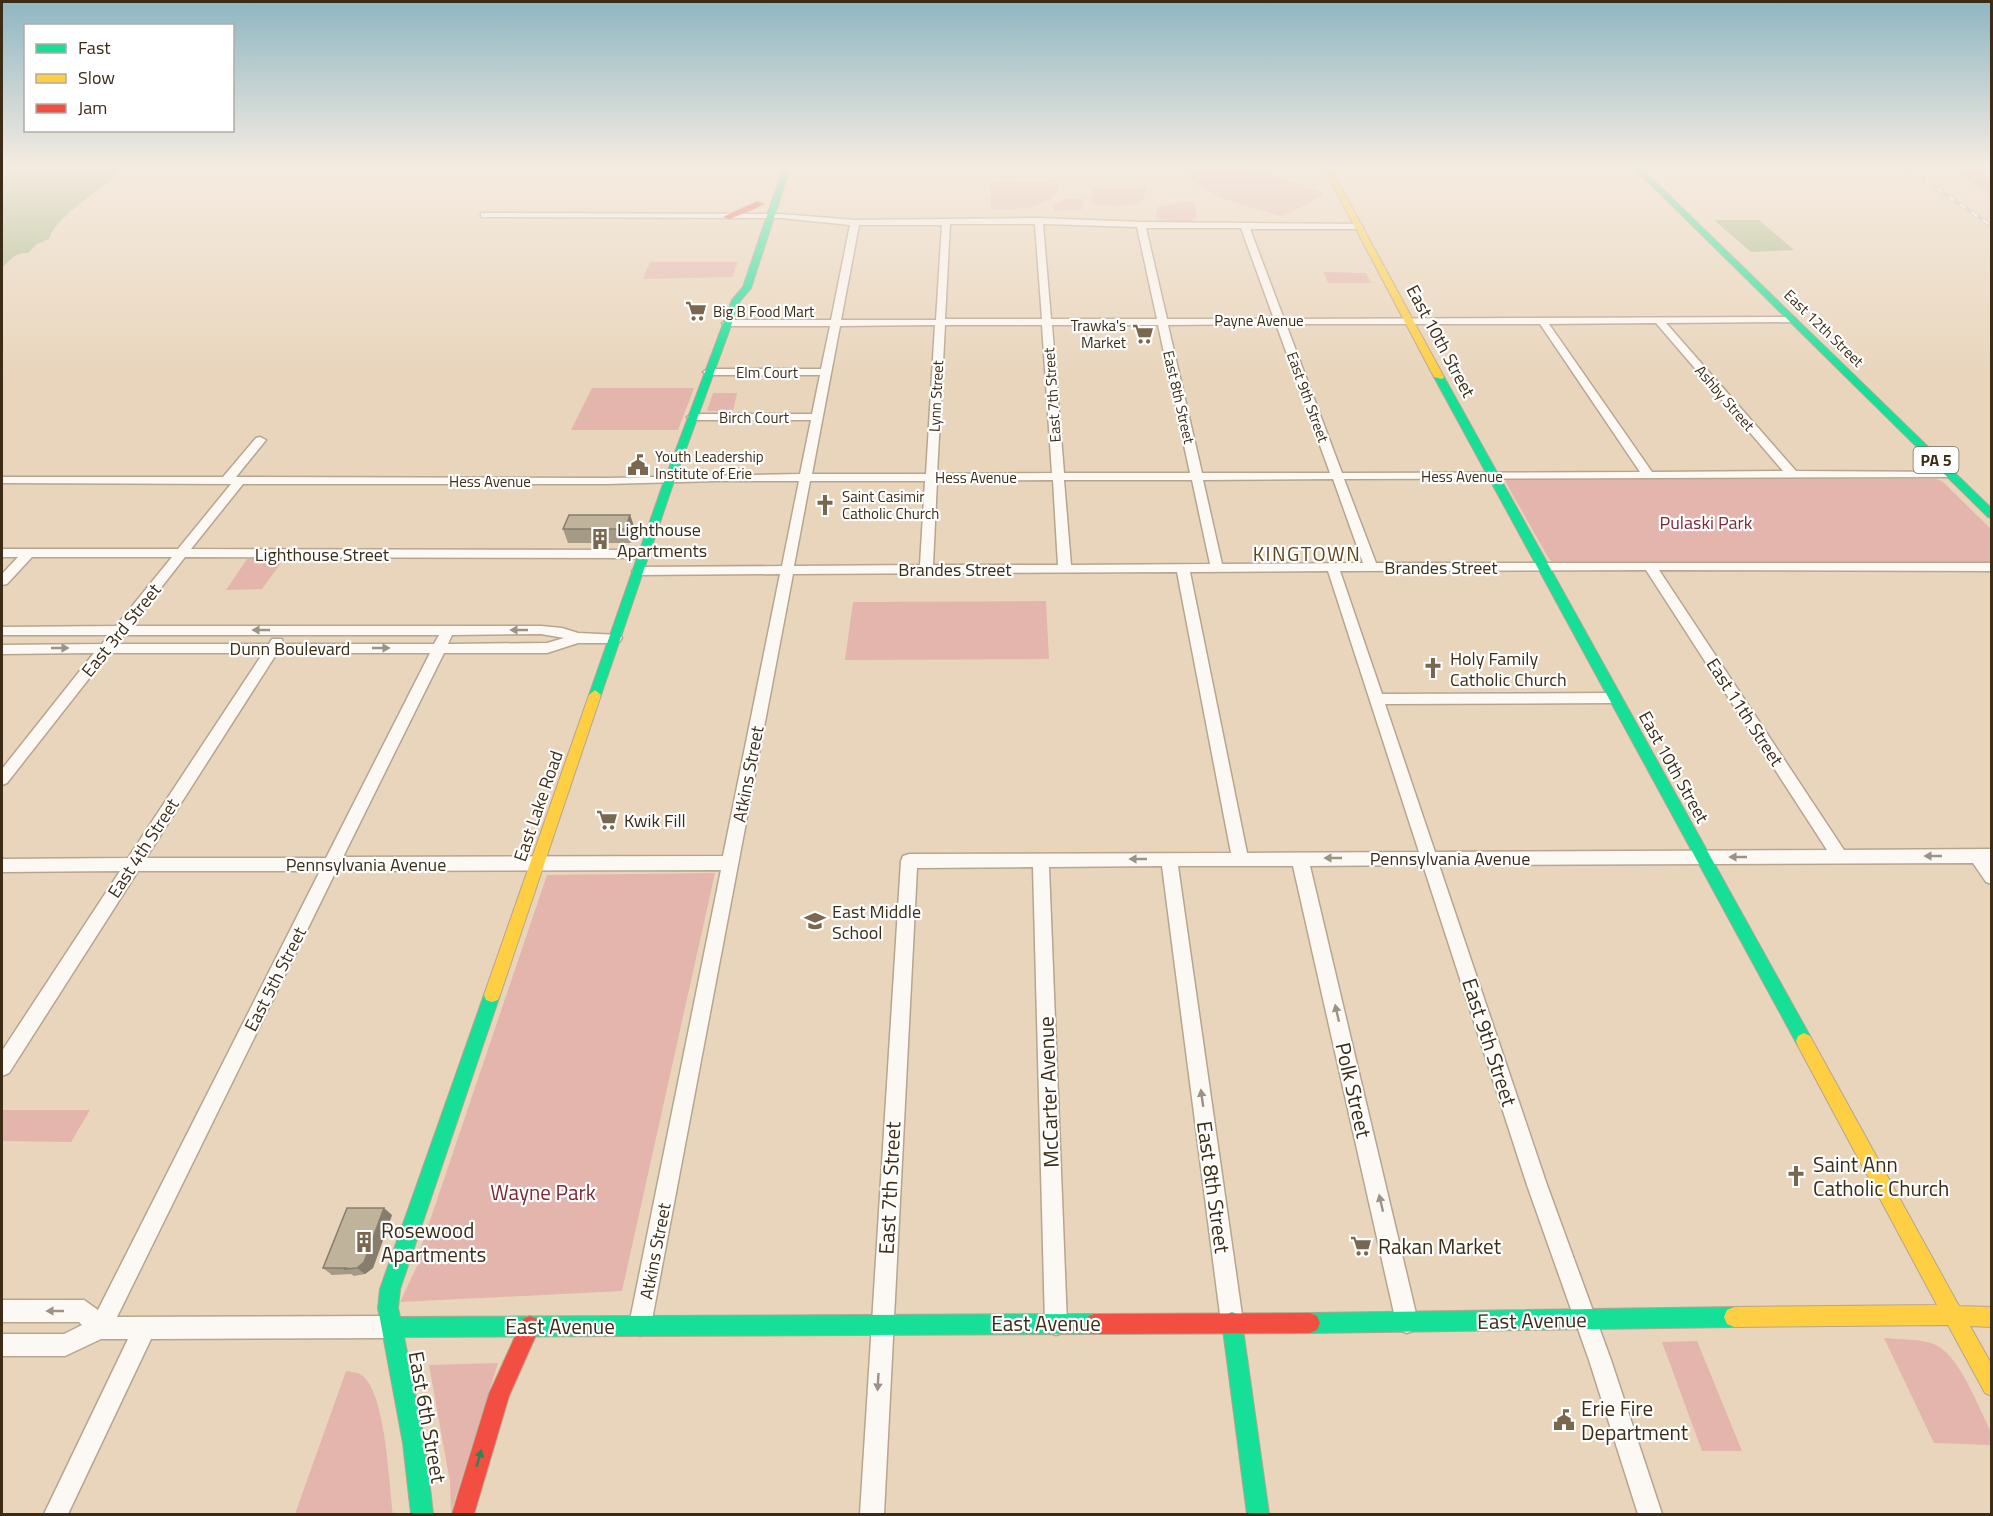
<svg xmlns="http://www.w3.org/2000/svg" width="1993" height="1516" viewBox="0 0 1993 1516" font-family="'Titillium Web',sans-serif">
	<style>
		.green { fill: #e4b5ad }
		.water { fill: #a8ba8a }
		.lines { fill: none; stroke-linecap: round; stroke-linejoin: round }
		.street-casing { stroke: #b6a58f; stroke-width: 3 }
		.fast-casing { stroke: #b6a58f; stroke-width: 2 }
		.slow-casing { stroke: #b6a58f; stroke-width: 2 }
		.jam-casing { stroke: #b6a58f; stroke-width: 2 }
		.street { fill: #fcf9f5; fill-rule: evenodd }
		.fast { fill: #16e098; fill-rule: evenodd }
		.slow { fill: #ffcf43; fill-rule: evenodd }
		.jam { fill: #f24e42; fill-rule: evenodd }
		.rail-casing { stroke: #c5c0b9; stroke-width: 4 }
		.rail { stroke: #fff; stroke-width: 2; stroke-dasharray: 7; stroke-linecap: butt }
		.wall { fill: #a59a86 }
		.shaded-wall { fill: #867d6d }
		.building { fill: #c0b39c; stroke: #867d6d; stroke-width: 1.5 }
		.oneway { fill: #9c9285 }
		.oneway2 { fill: #2a8656 }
		.labels { text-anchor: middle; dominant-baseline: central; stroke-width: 4.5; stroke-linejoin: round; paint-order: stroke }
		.far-poi-label { font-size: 15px; fill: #3d2c15; stroke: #fff; text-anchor: start }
		.far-street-label { font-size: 15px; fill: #3d2c15; stroke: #fff }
		.shield { fill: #fff; stroke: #776b5b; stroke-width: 1.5 }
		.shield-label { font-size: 16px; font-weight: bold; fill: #3d2c15 }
		.street-label { font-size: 18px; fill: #3d2c15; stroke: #fff }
		.park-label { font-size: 18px; fill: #7d2837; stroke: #fff }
		.poi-label { font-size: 18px; fill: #3d2c15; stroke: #fff; text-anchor: start }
		.neighbourhood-label { font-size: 20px; letter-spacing: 1.5px; fill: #604318; stroke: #fff }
		.near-street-label { font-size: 21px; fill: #3d2c15; stroke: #fff }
		.near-poi-label { font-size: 21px; fill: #3d2c15; stroke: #fff; text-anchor: start }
		.near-park-label { font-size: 21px; fill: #7d2837; stroke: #fff }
	</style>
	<rect width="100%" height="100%" fill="#e9d5bc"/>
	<g class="green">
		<path d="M1196,165H1232L1272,175L1323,193L1321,197L1282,216C1256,208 1195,197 1186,170Z"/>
		<path d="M1944,165L1991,166V196Z"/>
		<path d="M997,181L1060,183C1055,211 1013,209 991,210V184Z"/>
		<path d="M1097,186H1146L1144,199L1139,204L1117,206L1091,204L1094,188Z"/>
		<path d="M1067,199H1084L1081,210L1054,211V204Z"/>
		<path d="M1180,202H1194L1197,217L1192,223H1163L1156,218L1157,207Z"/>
		<path d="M650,262H738L732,277L643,279Z"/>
		<path d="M1323,272L1366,273L1371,283H1328Z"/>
		<path d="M592,388H694L678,430H571Z"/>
		<path d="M713,393H737L733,411H707Z"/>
		<path d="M1510,479H1936L1942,481L1991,529V563H1554L1549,559L1506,483V480Z"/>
		<path d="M247,559H284L262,589L226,590Z"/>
		<path d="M1046,601L1049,659L845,660L853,602Z"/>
		<path d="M715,873L622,1291L400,1302L418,1264L419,1253L547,875Z"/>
		<path d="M2,1110H90L71,1142L2,1141Z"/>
		<path d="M1884,1338C1900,1340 1921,1338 1936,1345C1961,1358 1978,1407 1991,1432V1445L1934,1443Z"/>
		<path d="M1697,1341L1742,1451H1702L1662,1342Z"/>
		<path d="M498,1363L451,1512L450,1482L429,1365Z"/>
		<path d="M346,1371C350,1372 356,1372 360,1374C386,1388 389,1486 393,1514H295Z"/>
	</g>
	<g class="water">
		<path d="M2,165H125C107,187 56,215 49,239L37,244L28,253C17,252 9,260 2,268Z"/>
		<path d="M1717,220H1759L1794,250L1751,252L1715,221Z"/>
	</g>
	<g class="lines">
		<defs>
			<path id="street" d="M484,213L781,214L855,220L1039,218L1141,222L1359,224L1363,227L1362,229H1250L1284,319L1792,317L1795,318V322L1666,323L1796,471L1954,472V476L1950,477L1344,479L1376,563H1992V571L1659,570L1844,850L1992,849V884L1986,882L1973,863L1439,865L1547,1185L1611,1360L1662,1514H1638L1589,1360L1527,1185L1423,865L1310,866L1418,1322L1415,1330L1407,1333L1399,1330L1396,1322L1293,866H1178L1243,1322L1240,1330L1232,1333L1224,1330L1221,1322L1162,866L1049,867L1067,1324L1064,1332L1056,1335L1048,1332L1045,1324L1033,867L917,868L884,1514H860L901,861L903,856L909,854L1231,853L1177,572L793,574L651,1325L648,1333L640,1336L632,1333L629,1325L721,870L336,871L117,1317L391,1316L399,1319L402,1327L399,1335L391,1338L151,1339L68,1514H44L128,1339H101L65,1356H2V1334H64L82,1325L79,1322H2V1300H84L98,1310L320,871H138L9,1073L2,1076V1051L120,871L2,872V859L128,858L263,653H109L7,783L2,785V769L94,653L2,654V645L102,644L109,635H2V627L116,626L172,557H32L7,584L2,585V574L18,557H2V549H178L231,484L2,483V477H223L256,438L260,437L266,440L236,477L607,478L800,474L811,420H692L687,417L692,414H812L820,375H708L703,372L708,369H821L830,326H727L722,323L727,320H831L850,225L781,218L481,217V213ZM950,224H1035L1042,319H945ZM1043,224L1137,227L1157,319H1051ZM859,225H942L936,320H841ZM1146,228H1241L1274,319H1167ZM1656,323L1783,471L1652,472L1549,324ZM1276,324L1330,473H1202L1168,325ZM1286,324H1540L1640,472L1342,473ZM935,325L926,474H812L840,326ZM945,325H1042L1052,473L937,474ZM1052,325H1158L1190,473H1064ZM1333,479L1363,563L1222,564L1203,480ZM1053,480L1058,565H933L937,481ZM1064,480H1192L1210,564L1071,565ZM717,481H799L782,566L638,567L632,571L638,575L780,574L723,856L343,857L444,653H547L578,643H615L620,641L622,638L620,635L578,633L562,628L541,626H131L185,557L643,558L649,554L643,550L191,549L243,484H607ZM810,481H925L920,565L794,566ZM1646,570L1827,850L1435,852L1385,704L1614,703L1621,698L1614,693L1382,694L1340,571ZM1328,571L1419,852L1247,853L1190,572ZM541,634L564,638L547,643L448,644L452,635ZM124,635H439L434,644H283L282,639H272L269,644H117ZM277,653H430L326,858H146Z"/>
			<g id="fast">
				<path d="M784,165H791L751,288L740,301L672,487L601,695L600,698H590L589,695L662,487L732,300L743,287Z"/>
				<path d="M1631,165H1638L1992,509V518L1988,517Z"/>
				<path d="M1439,374L1444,377L1810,1036L1812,1041L1810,1046L1804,1049L1798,1046L1434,377Z"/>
				<path d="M492,988L498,990L500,995L400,1289L398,1308L400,1317L1094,1314L1101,1317L1104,1324L1101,1331L1094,1334L404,1337L425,1443L433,1514H411L403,1443L378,1308L380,1289L484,995L486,990Z"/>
				<path d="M1734,1307L1741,1310L1744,1317L1741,1324L1734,1327L1310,1333L1303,1330L1300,1323L1303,1316L1310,1313Z"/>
				<path d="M1232,1312L1239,1315L1242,1322L1269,1514H1247L1222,1322L1225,1315Z"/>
			</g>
			<g id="slow">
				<path d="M1322,165H1329L1444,377L1442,379L1434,377Z"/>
				<path d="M595,690L601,695L500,995L498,1000L492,1002L486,1000L484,995L589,695Z"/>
				<path d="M1804,1033L1810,1036L1959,1306L1992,1307V1327L1970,1326L1992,1365V1396L1985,1393L1948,1325L1734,1327L1727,1324L1724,1317L1727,1310L1734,1307L1937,1305L1798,1046L1796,1041L1798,1036Z"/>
			</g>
			<g id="jam">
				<path d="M757,202L764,204L730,219L723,217Z"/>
				<path d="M1310,1313L1317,1316L1320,1323L1317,1330L1310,1333L1094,1334L1087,1331L1084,1324L1087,1317L1094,1314Z"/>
				<path d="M530,1316L537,1319L540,1326L509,1396L474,1514H452L489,1394L523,1319Z"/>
			</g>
		</defs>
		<use href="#street" class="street-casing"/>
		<use href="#fast" class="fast-casing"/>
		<use href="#slow" class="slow-casing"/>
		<use href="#jam" class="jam-casing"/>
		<use href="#street" class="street"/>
		<use href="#fast" class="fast"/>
		<use href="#slow" class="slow"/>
		<use href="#jam" class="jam"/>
		<defs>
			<path id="rail" d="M1902,165L1992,226"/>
		</defs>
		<use href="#rail" class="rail-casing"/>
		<use href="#rail" class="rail"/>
	</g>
	<g class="wall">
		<path d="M630,515L635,529L630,543H568L563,529Z"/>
		<path d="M392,1215L373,1268L365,1274L354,1276L351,1274L332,1275L323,1268Z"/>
	</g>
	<g class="shaded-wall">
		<path d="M630,515L635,529L630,543L625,529Z"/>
		<path d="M384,1208L392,1215L373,1268L365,1274L357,1268Z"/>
	</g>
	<g class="building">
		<path d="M569,515H630L625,529H563Z"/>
		<path d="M347,1208H384L364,1262L357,1268L345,1269L346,1268H323Z"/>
	</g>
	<defs><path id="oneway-solid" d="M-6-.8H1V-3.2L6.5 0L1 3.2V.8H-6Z" transform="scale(1.5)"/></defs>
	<g class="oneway">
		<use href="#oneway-solid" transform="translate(261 630) rotate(180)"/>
		<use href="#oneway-solid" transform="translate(519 630) rotate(-180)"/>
		<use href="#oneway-solid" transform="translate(60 648)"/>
		<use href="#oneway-solid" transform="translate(381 648)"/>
		<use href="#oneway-solid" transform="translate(1933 856) rotate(180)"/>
		<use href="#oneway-solid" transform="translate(1738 857) rotate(-180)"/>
		<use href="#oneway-solid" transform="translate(1333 858) rotate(180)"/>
		<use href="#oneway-solid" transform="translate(1138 859) rotate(180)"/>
		<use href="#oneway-solid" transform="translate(1337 1013) rotate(-103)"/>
		<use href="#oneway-solid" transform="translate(1202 1098) rotate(-98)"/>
		<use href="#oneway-solid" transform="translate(1381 1203) rotate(-103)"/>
		<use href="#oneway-solid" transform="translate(55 1311) rotate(180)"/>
		<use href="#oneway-solid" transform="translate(878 1382) rotate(93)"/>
	</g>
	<use class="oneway2" href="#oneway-solid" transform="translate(479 1458) rotate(-74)"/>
	<linearGradient id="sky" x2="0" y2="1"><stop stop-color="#8eb6c2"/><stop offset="0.44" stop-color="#f5ece1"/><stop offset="1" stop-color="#f5ece1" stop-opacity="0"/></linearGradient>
	<rect width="1993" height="377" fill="url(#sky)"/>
	<defs>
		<symbol id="supermarket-bare" viewBox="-9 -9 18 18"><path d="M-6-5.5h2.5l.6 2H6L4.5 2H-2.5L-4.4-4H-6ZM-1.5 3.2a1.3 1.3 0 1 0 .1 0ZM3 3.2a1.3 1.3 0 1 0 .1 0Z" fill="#79674f" stroke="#fff" stroke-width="2.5" paint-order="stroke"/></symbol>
		<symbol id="civic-bare" viewBox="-9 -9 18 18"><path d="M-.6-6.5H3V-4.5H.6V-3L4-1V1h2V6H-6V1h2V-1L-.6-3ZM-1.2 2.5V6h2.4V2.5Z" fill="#79674f" stroke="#fff" stroke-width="2.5" paint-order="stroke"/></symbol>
		<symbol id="church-bare" viewBox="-9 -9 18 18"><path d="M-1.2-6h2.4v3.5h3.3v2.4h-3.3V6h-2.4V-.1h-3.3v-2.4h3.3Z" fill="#79674f" stroke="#fff" stroke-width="2.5" paint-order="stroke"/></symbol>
		<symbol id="building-bare" viewBox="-9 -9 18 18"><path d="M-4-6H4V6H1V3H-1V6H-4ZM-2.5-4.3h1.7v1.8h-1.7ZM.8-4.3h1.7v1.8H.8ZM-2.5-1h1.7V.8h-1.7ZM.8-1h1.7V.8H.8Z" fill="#79674f" stroke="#fff" stroke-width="2.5" paint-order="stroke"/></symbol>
		<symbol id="school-bare" viewBox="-9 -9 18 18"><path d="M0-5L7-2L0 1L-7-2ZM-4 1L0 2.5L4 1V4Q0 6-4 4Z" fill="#79674f" stroke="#fff" stroke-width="2.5" paint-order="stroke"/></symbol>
	</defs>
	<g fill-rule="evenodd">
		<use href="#supermarket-bare" x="681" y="296" width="30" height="30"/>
		<use href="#supermarket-bare" x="1128" y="319" width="30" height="30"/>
		<use href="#civic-bare" x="623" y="450" width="30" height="30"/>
		<use href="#church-bare" x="810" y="490" width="30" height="30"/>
		<use href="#building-bare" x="585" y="524" width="30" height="30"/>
		<use href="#church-bare" x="1418" y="653" width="30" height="30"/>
		<use href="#supermarket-bare" x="592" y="805" width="30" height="30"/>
		<use href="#school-bare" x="800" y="906" width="30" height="30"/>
		<use href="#church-bare" x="1781" y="1161" width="30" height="30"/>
		<use href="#building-bare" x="349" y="1227" width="30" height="30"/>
		<use href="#supermarket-bare" x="1346" y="1231" width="30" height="30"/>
		<use href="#civic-bare" x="1549" y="1405" width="30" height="30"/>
	</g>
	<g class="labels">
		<g class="far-poi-label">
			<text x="713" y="311">Big B Food Mart</text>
			<text x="1126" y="325" text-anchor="end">Trawka's<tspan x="1126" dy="17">Market</tspan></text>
			<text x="655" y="456">Youth Leadership<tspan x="655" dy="17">Institute of Erie</tspan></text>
			<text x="842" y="496">Saint Casimir<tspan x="842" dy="17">Catholic Church</tspan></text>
		</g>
		<g class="far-street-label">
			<text x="1259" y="320">Payne Avenue</text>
			<text transform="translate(1824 328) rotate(44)">East 12th Street</text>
			<text x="767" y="372">Elm Court</text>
			<text transform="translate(1052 395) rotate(-94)">East 7th Street</text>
			<text transform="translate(936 396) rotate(-87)">Lynn Street</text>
			<text transform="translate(1179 397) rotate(77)">East 8th Street</text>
			<text transform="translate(1308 397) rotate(70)">East 9th Street</text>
			<text transform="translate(1725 398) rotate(49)">Ashby Street</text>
			<text x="754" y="417">Birch Court</text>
			<text x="1462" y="476">Hess Avenue</text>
			<text x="976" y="477">Hess Avenue</text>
			<text x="490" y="481">Hess Avenue</text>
		</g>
		<rect class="shield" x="1913.5" y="447" width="45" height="26" rx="4.5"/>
		<g class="shield-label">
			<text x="1936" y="460">PA 5</text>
		</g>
		<g class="street-label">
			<text transform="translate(1441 341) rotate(62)">East 10th Street</text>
			<text x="322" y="554">Lighthouse Street</text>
			<text x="1441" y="567">Brandes Street</text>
			<text x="955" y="569">Brandes Street</text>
			<text transform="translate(121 630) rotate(-51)">East 3rd Street</text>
			<text x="290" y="648">Dunn Boulevard</text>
			<text transform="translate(1745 712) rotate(57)">East 11th Street</text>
			<text transform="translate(1674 767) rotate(61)">East 10th Street</text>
			<text transform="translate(748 774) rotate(-79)">Atkins Street</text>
			<text transform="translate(538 806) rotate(-71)">East Lake Road</text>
			<text transform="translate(143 848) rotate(-57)">East 4th Street</text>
			<text x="1450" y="858">Pennsylvania Avenue</text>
			<text x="366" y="864">Pennsylvania Avenue</text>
			<text transform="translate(275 979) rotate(-63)">East 5th Street</text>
			<text transform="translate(655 1251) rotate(-79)">Atkins Street</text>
		</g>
		<g class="park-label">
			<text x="1706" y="522">Pulaski Park</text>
		</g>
		<g class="poi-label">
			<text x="617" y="529">Lighthouse<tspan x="617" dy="21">Apartments</tspan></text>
			<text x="1450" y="658">Holy Family<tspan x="1450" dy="21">Catholic Church</tspan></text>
			<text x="624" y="820">Kwik Fill</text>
			<text x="832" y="911">East Middle<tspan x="832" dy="21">School</tspan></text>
		</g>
		<g class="neighbourhood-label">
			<text x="1307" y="553">KINGTOWN</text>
		</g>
		<g class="near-street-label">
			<text transform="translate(1490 1042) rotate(72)">East 9th Street</text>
			<text transform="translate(1354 1090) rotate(77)">Polk Street</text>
			<text transform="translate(1048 1092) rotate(-92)">McCarter Avenue</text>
			<text transform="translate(1214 1187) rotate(82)">East 8th Street</text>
			<text transform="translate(889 1188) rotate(-87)">East 7th Street</text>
			<text transform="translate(1532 1320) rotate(-1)">East Avenue</text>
			<text x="1046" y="1323">East Avenue</text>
			<text x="560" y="1326">East Avenue</text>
			<text transform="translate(428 1417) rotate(80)">East 6th Street</text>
		</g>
		<g class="near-poi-label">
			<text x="1813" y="1164">Saint Ann<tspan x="1813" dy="24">Catholic Church</tspan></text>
			<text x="381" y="1230">Rosewood<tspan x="381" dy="24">Apartments</tspan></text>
			<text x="1378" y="1246">Rakan Market</text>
			<text x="1581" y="1408">Erie Fire<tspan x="1581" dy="24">Department</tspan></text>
		</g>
		<g class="near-park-label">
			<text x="543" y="1192">Wayne Park</text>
		</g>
	</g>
	<rect width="1993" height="1516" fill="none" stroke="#3d2c15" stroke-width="6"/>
	<rect x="24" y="24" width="210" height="108" fill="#ffffff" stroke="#b1aba1" stroke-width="1.5"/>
	<rect x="36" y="44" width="30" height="9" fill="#16e098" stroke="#b1aba1" stroke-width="1.5"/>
	<text x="78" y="54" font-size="18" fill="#3d2c15">Fast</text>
	<rect x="36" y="74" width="30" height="9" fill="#ffcf43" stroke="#b1aba1" stroke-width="1.5"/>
	<text x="78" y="84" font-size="18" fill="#3d2c15">Slow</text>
	<rect x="36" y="104" width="30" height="9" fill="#f24e42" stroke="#b1aba1" stroke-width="1.5"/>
	<text x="78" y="114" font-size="18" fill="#3d2c15">Jam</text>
</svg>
